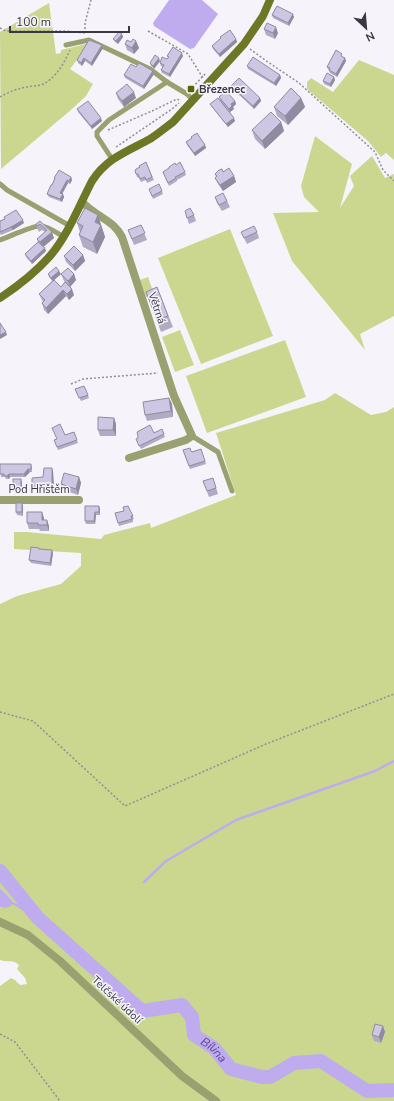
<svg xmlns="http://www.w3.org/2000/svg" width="394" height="1101" viewBox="0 0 394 1101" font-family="'Nunito Sans',sans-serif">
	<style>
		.green { fill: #cbd78f }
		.water { fill: #beacef }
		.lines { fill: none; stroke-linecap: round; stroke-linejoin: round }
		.stream { stroke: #beacef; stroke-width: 2.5 }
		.river { stroke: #beacef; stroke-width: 14 }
		.path { stroke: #908e97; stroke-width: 1.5; stroke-dasharray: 2 2; stroke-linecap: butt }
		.lane { stroke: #98a16f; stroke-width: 5 }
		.street { stroke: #98a16f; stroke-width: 8 }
		.secondary { stroke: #6d7725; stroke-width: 8 }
		.wall { fill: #b1abc4 }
		.shaded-wall { fill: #908ba0 }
		.building { fill: #cec7e4; stroke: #908ba0 }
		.poi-dot { fill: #5b6505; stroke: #f6f4fa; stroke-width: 1.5 }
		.labels { text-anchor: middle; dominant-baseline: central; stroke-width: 3; stroke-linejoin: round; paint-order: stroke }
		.poi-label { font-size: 11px; font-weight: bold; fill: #393742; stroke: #f6f4fa; text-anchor: start }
		.street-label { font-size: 11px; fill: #393742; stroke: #f6f4fa }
		.water-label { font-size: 12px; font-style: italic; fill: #5e4493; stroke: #f6f4fa }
	</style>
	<rect width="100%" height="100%" fill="#f6f4fa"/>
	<g class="green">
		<path d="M49,3L56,54L61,53V50L90,43L70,69L93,84L86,96L72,109L1,169L0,32Z"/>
		<path d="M359,60L394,75V160L386,153L381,157L368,141L307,89V82L311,78L333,92Z"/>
		<path d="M315,136L352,164L340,208L354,186L350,176L372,156L385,178L394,174V316L360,334L365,350L292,261L273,213L319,212L304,197L301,186Z"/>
		<path d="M230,229L273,336L201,364L158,258Z"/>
		<path d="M148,277L154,294L146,297L140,280Z"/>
		<path d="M180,330L194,365L175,372L162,337Z"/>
		<path d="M285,340L306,397L207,433L186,376Z"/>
		<path d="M335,393L371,415L386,412L394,407V1101H0V986L11,978L15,980L20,985L27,984L25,978L17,969L19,965C13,959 7,963 0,960V907L3,908L12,900L0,888V604L17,596L61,584L81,566V553L14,549V532H27L101,539L104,535L150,523L151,528L236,495L216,433L325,400Z"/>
	</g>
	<g class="water">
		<path d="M169,0H202L218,14L194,48L190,49L154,26L153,23Z"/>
		<path d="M0,888L12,900V905C8,908 5,909 0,907Z"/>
	</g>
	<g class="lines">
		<g class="stream">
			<path d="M144,882L166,861L236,820L375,771L394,761"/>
			<path d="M11,902L38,918"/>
		</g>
		<path class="river" id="s1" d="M0,871L38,918L142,1011L182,1005L192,1017L194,1035L214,1048L231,1069L262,1077H270L294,1063L321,1061L367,1091L394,1090"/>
		<g class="path">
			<path d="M0,28L6,31H66L85,33"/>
			<path d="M148,31L188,54L203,78"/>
			<path d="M85,33V23L91,0"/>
			<path d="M250,49L265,60L299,83L375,152L383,170L394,181"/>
			<path d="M190,90L206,73"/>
			<path d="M0,97C8,92 17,89 26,87C31,86 36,86 41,85C56,79 64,63 70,50"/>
			<path d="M108,130L152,111L177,99L181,101"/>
			<path d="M116,147L172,109L179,103"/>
			<path d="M71,384L83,379L158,373"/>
			<path d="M0,712L33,721L125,806L266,744L394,694"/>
			<path d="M0,1034L15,1042L60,1101"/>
		</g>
		<g class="lane">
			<path d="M66,45L89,40L150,69L167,82L187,94L193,100"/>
			<path d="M112,159L97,136V132L109,120L167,82"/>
			<path d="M0,184L7,190L70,226"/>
			<path d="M0,240C9,237 31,226 40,226C48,226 57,233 64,237"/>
			<path d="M192,436L218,452L232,491"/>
		</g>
		<g class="street">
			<path d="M82,202C86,206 91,210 97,214C107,221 116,225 122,237L174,396L192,436L186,440L129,458"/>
			<path d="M0,500H79"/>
			<path d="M0,922L28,935L60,961L182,1076L216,1101"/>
		</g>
		<path class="secondary" d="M0,298C18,286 35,273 50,256C68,235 79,206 92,181C107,158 126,152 150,139C158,134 165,128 173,122L244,44L263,16L270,0"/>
	</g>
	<g class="wall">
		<path d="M272,15L294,17L289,26L273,18Z"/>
		<path d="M264,29L278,33L275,39L266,35Z"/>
		<path d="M122,34L123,37L118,44L115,42L113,39Z"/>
		<path d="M220,37L236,39L237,42L220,57L213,49L212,46L221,38Z"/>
		<path d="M136,41L139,48L134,54L127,50L125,44Z"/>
		<path d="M103,48L92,66L85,61L82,66L78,63L77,60Z"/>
		<path d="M167,56H183L170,77L162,73L161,70L163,67L161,66L160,63L167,59L168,58Z"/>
		<path d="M344,57L345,58L346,61L337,77L330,73L327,67Z"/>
		<path d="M160,61L154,69L151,66L150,63Z"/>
		<path d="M247,66L280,75L281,78L276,86L248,69Z"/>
		<path d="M136,67L153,71L154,74L144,89L125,78L124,75Z"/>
		<path d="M334,77L335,80L331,87L324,84L323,81Z"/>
		<path d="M231,86L260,98L261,101L254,109L233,89Z"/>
		<path d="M116,93L136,98L124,107L118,99Z"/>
		<path d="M219,97L235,101L236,104L233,107L234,109L230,112L235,121L228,127L212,107L210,104L220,100Z"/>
		<path d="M301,98L305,107L288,125L277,116L274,107Z"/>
		<path d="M77,109L102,121L92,129L78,112Z"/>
		<path d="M281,122L284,131L265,149L255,139L252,130Z"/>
		<path d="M191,137L205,145L206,148L195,156L187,145L186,142L192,138Z"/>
		<path d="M146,162L154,180L147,183L146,180L141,182L139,178L137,177L135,171Z"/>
		<path d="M176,165L185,172L186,175L177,180V181L169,186L163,172Z"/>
		<path d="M223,172L234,176L236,182L223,191L218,184L215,178L216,177L215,174Z"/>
		<path d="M71,177L72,180L70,184L68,183L62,194L64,197L62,202L49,197L47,194L55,179L54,178Z"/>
		<path d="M149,189L162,191L163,194L153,199Z"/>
		<path d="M215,197L227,201L230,207L222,211L217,203Z"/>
		<path d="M185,211L194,215L196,221L189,224Z"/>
		<path d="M5,219L24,223L13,230L1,235L0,234V221Z"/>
		<path d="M40,221L54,238L43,247L46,251L32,264L26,257L25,254L38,242L37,239L45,232L42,230L39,232L38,230L36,224Z"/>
		<path d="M77,223L102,227V228L105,237L97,254L83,247L79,235L80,232Z"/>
		<path d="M141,225L147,240L134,245L128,230Z"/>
		<path d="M241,232H257L259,238L247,244Z"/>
		<path d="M83,255L85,261L75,271L66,262L64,256Z"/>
		<path d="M48,274H61L54,280L61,287L74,295L69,300L66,296L48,314L44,310L42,303L43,302L39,294L52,281L49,277Z"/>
		<path d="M61,274H74L76,280L70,287L64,281Z"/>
		<path d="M157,287L173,327L161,332L146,292Z"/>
		<path d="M75,389L88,395L89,398L81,401Z"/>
		<path d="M169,398L172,404L173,417L147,421L145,415Z"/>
		<path d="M114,418L116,424V436H100L98,430Z"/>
		<path d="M162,429L165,437L141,449L136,439L154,433Z"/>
		<path d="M74,432L78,443L58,450L54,440Z"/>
		<path d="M201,449L206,464L190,469L183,450L192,452Z"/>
		<path d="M0,464H31L32,467V472H30L25,477H10L9,479H6L5,477H1Z"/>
		<path d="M53,471L54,489H48L47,492H45L43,489H33L32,486L43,477Z"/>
		<path d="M79,477L81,483L78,495L63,490L61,484Z"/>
		<path d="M213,478L218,494L209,497L203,481Z"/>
		<path d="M22,482V490H14L13,487Z"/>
		<path d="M23,506V516L17,515L16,512Z"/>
		<path d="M85,506L100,509V515H96L95,524H86L85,521Z"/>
		<path d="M128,506L134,519H133V522L119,526L115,513L124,511Z"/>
		<path d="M44,518V520L49,526V531H40L39,529H29L27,523Z"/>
		<path d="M53,553L51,566L31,563L29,560Z"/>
		<path d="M383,1026L385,1032L381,1043L374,1041L372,1035Z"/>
	</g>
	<g class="shaded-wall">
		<path d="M293,14L294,17L289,26L288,23Z"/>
		<path d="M276,27L278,33L275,39L273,33Z"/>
		<path d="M122,34L123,37L118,44L116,41Z"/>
		<path d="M236,39L237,42L220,57L219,54Z"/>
		<path d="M136,41L139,48L134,54L132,48Z"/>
		<path d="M102,45L103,48L92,66L91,63Z"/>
		<path d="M182,53L183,56L170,77L169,74Z"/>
		<path d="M84,58L85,61L82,66L81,63Z"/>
		<path d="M159,58L160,61L154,69L153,66Z"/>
		<path d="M345,58L346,61L337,77L336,74Z"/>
		<path d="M153,71L154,74L144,89L143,86Z"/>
		<path d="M280,75L281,78L276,86L274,83Z"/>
		<path d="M334,77L335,80L331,87L330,84Z"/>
		<path d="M134,92L136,98L124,107L122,101Z"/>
		<path d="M260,98L261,101L254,109L253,106Z"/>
		<path d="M301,98L305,107L288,125L285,116Z"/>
		<path d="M235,101L236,104L233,107L234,109L230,112L229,109L231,104Z"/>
		<path d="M101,118L102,121L92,129L91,126Z"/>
		<path d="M234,118L235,121L228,127L226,124Z"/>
		<path d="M281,122L284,131L265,149L262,141Z"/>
		<path d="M205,145L206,148L195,156L194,153Z"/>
		<path d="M234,176L236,182L223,191L220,185Z"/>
		<path d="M71,177L72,180L70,184L69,181Z"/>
		<path d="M67,180L68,183L61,196L60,193Z"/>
		<path d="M63,194L64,197L62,202L60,199Z"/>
		<path d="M98,215L105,237L97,254L93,242L95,222Z"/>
		<path d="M23,220L24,223L13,230L11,227Z"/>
		<path d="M52,232L54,238L42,248L40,242Z"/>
		<path d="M45,248L46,251L32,264L31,261Z"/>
		<path d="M83,255L85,261L75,271L73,265Z"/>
		<path d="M59,271L61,274L53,281L51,278Z"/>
		<path d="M74,274L76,280L70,287L68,281Z"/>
		<path d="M72,289L74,295L69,300L67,294Z"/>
		<path d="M63,290L66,296L48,314L46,308Z"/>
		<path d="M6,332L7,335L0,339V335Z"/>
		<path d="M169,398L172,404L173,417L171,411Z"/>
		<path d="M114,418L116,424V436L113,430Z"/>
		<path d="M52,468L53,471L54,489L52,486Z"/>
		<path d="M28,469L30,472L25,477L24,474Z"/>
		<path d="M9,474L10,477L9,479L7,476Z"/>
		<path d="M79,477L81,483L78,495L76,489Z"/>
		<path d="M21,479L22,482V490L21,487Z"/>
		<path d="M47,486L48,489L47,492L46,489Z"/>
		<path d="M22,503L23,506V516L22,512Z"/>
		<path d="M99,506L100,509V515L99,512Z"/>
		<path d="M42,512L44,518V526L42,520Z"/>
		<path d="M95,512L96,515L95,524L94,521Z"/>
		<path d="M47,520L49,526V531L47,525Z"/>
		<path d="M52,550L53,553L51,566L50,563Z"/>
		<path d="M383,1026L385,1032L381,1043L379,1037Z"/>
	</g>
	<g class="building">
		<path d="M277,6L293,14L288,23L272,15Z"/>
		<path d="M267,23L276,27L273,33L264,29Z"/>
		<path d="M230,30L236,39L219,54L212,46L221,38L220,37Z"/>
		<path d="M119,32L122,34L116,41L113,39Z"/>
		<path d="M133,39L136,41L132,48L125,44L127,40L131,42Z"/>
		<path d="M89,40L102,45L91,63L84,58L81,63L77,60Z"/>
		<path d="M173,47L182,53L169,74L161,70L164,65L160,63L162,57L167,59L169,57L167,56Z"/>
		<path d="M336,50L342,54L341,56L345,58L336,74L329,70L330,68L327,67Z"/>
		<path d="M155,55L159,58L153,66L150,63Z"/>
		<path d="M253,57L280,75L274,83L247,66Z"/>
		<path d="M139,63L153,71L143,86L124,75L131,64L136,67Z"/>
		<path d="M327,73L334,77L330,84L323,81Z"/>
		<path d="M239,78L260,98L253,106L231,86Z"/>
		<path d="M127,84L134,92L122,101L116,93Z"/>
		<path d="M291,88L301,98L285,116L274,107Z"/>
		<path d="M226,91L235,101L231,104L232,106L229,109L219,97Z"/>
		<path d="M218,98L234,118L226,124L210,104Z"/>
		<path d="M88,101L101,118L91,126L77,109Z"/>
		<path d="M271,112L281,122L262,141L252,130Z"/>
		<path d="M197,133L205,145L194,153L186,142L192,138L191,137Z"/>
		<path d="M146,162L152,177L146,180L145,177L140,179L138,174H136L135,171L136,169L140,167L139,166Z"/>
		<path d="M180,162L185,172L175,177L176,178L168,183L163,172L169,168V167L175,163L176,165Z"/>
		<path d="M229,168L234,176L220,185L215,178L217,176L215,174L219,170L222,169L223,172Z"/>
		<path d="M59,170L71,177L69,181L67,180L60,193L63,194L60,199L47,194L51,185H52L55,178H54Z"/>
		<path d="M159,184L162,191L152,196L149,189Z"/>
		<path d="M223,193L227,201L219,205L215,197Z"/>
		<path d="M85,208L98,215L95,222L101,225L93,242L79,235L83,226L77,223Z"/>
		<path d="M190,208L194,215L187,218L186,215V214L185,211Z"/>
		<path d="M16,210L23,220L11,227L0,232V221L5,219L4,217Z"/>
		<path d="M40,221L52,232L40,242L37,239L47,230L40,224L37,226L36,224Z"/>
		<path d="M141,225L145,233L132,239L128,230Z"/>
		<path d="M254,226L257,232L244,238L241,232Z"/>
		<path d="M38,242L45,248L31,261L25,254Z"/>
		<path d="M74,246L83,255L73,265L64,256Z"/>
		<path d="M56,267L59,271L51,278L48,274Z"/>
		<path d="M68,268L74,274L68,281L61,274Z"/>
		<path d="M54,280L61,287L65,282L72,289L67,294L63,290L46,308L42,303L45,300L39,294Z"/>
		<path d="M157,287L168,316L157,320L146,292Z"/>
		<path d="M0,323L6,332L0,335Z"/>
		<path d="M84,386L88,395L79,398L75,389Z"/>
		<path d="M169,398L171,411L145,415L143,402Z"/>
		<path d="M98,417L114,418L113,430H98Z"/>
		<path d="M60,424L65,435L74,432L77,440L57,447L54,440L57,439L52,428Z"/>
		<path d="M150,425L154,433L162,429L164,434L139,446L136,439L138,438V436L137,432Z"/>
		<path d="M190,448L191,451L192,452L201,449L205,461L189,466L183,450Z"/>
		<path d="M0,464H31V469H28L24,474H9L7,476H5L4,474H0Z"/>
		<path d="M44,468H52V486H47L46,489H44L42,486H32V478L43,477Z"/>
		<path d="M64,473L79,477L76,489L61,484Z"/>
		<path d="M213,478L216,488L207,491L203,481Z"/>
		<rect x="13" y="479" width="8" height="8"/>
		<rect x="16" y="503" width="6" height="9"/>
		<path d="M85,506H99V512H95L94,521H85Z"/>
		<path d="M128,506L133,516H131L132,519L118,523L115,513L124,511L123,507Z"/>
		<path d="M27,512H42V520H47V525H38V523H27Z"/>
		<path d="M31,547L39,548V549L52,550L50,563L29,560Z"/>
		<path d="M375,1024L383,1026L379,1037L372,1035Z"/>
	</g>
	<rect class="poi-dot" x="187" y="85" width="8" height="8" rx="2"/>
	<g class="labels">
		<g class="poi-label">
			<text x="199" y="89">Březenec</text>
		</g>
		<g class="street-label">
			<text transform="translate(157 308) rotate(71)">Větrná</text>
			<text x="39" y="489">Pod Hřištěm</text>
			<text transform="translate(117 1000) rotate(43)">Telčské údolí</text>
		</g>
		<g class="water-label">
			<text stroke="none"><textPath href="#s1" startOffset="299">Bílina</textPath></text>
		</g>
	</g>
	<g transform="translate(366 28) rotate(154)" stroke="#f6f4fa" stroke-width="3" paint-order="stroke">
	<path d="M0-3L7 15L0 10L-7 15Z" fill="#393742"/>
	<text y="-6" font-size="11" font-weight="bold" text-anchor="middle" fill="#393742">N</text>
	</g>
	<path d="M10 26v6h119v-6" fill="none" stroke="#393742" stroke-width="2"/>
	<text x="16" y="26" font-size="12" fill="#393742" stroke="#f6f4fa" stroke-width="3" paint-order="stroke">100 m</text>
</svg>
